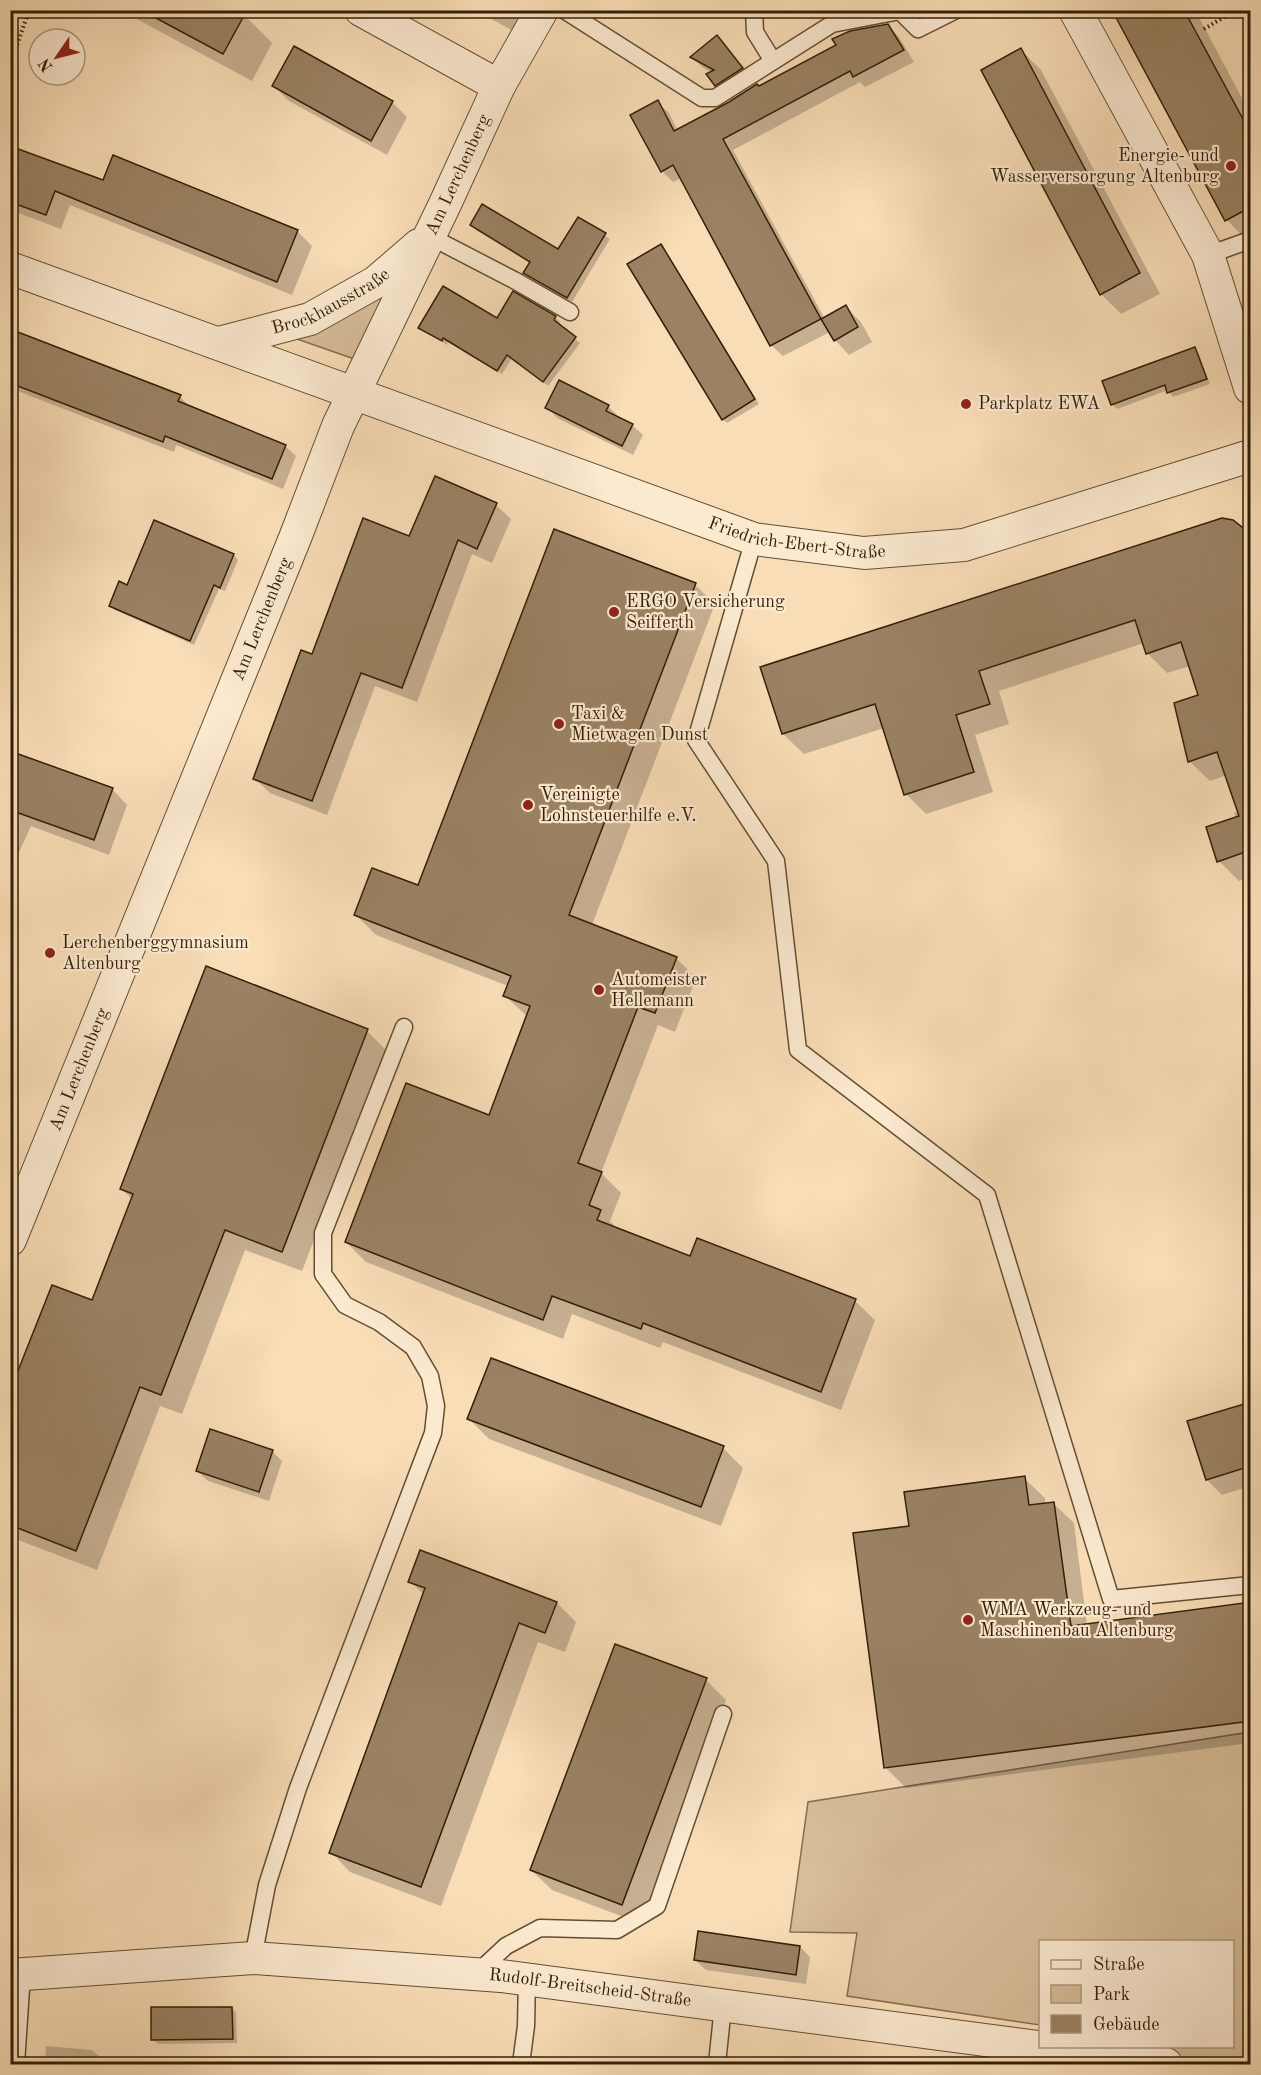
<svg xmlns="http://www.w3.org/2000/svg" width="1261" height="2075" viewBox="0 0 1261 2075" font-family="'Old Standard TT',serif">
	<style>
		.green { fill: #d7bd99; stroke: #856e50; stroke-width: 1.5 }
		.shadow { fill: #0003 }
		.building { fill: #9a8263; stroke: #331f07; stroke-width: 1.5 }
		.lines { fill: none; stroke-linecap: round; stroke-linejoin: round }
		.service-casing { stroke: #644e33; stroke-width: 19 }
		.minor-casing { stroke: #644e33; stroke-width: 34 }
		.path { stroke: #331f07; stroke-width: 4; stroke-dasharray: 1.5 3; stroke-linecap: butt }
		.service { stroke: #fbe9d0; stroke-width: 16 }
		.minor { stroke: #fbe9d0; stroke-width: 32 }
		.poi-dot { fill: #8f2418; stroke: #fbe9d0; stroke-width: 2 }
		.labels { text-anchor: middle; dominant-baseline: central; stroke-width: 4.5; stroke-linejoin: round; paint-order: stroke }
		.poi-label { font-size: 18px; fill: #331f07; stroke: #fbe9d0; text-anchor: start }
		.street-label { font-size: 18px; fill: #331f07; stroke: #fbe9d0 }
	</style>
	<rect width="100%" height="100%" fill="#f9ddb7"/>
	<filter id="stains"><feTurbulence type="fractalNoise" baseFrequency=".00333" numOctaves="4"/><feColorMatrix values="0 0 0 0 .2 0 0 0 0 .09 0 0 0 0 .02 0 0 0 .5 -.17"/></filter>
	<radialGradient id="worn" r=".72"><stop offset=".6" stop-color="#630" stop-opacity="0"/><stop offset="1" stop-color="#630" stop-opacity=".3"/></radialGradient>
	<g class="green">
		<path d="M390,288L360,361L297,339L298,335C332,324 361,309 390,288Z"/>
		<path d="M1250,1732V2064H1084V2047L1232,2046V1942H1040V2025L847,1996L857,1933L790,1932L808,1802Z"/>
	</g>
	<g class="shadow">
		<path d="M120,10H235L244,15L272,43L252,81Z"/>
		<path d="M475,10H524L513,31Z"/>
		<path d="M858,10H959L925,19L918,13H912L869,21Z"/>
		<path d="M1114,10H1195L1250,113V244L1227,220Z"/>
		<path d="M888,26L899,37L914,62L865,87L860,82L733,150L825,319L846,307L861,322L872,342L849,355L835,340L830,332L783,356L771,345L681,178L673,182L662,171L657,102L669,113L678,131L759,88Z"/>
		<path d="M717,37L752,78L726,95L716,85L712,73L702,67L692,57Z"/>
		<path d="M1021,50L1041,70L1160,294L1121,314L1101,294Z"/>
		<path d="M274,86L392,102L407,117L387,155L289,101Z"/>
		<path d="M10,147L103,182L297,231L312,246L292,295L70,205L61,229L10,210Z"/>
		<path d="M579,219L610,239L572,302L530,278L525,273L531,263L476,230L472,225L559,251Z"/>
		<path d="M661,245L665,250L759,404L727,423L723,419Z"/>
		<path d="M1250,277V291L1246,278Z"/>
		<path d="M513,293L555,317L560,322L558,325L580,343L548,386L512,358L502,374L448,342L447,345L420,327L497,320Z"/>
		<path d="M10,329L180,397L191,408L285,446L296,456L283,489L176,445L174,452L10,388Z"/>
		<path d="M1195,349L1199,354L1210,384L1173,397L1168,390L1117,409L1112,404Z"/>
		<path d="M608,406L618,416L617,418L632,425L643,435L633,455L557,418L547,407Z"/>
		<path d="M496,505L511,519L492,563L472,554L417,702L375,686L327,815L270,793L255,779L313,656L410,538Z"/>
		<path d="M1242,530L1250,538V877L1239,881L1219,861L1236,818L1234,813L1239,811L1227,775L1210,781L1189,761L1200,696L1190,666L1167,673L1147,653L1144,643L999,691L1009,724L975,735L993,792L926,814L906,794L884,728L804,754L783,734Z"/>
		<path d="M234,555L238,560L225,591L219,589L194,645L115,610L110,605L128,587Z"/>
		<path d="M695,585L715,604L592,925L676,958L696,978L675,1032L658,1025L601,1173L621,1193L610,1221L619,1231L691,1258L855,1301L875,1320L841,1410L663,1342L660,1348L572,1314L563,1339L366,1262L346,1242L489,1117L528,1017L504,995L508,986L376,935L356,915L419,887Z"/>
		<path d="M10,753L112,789L127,805L109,855L31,826L10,872Z"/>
		<path d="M367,1031L387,1051L302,1271L245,1250L182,1414L160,1406L97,1570L10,1537V1395L93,1302L133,1200L122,1189Z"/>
		<path d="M1250,1403V1486L1222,1495L1207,1480Z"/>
		<path d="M469,1419L723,1448L743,1468L721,1526L489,1439Z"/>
		<path d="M272,1451L282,1461L269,1501L208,1481L197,1471Z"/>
		<path d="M1024,1478L1045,1498V1504L1053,1503L1074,1523L1087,1625L1250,1604V1743L906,1788L886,1768L910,1527Z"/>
		<path d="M410,1581L557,1603L576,1622L565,1652L538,1642L441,1906L350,1872L331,1852L424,1595Z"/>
		<path d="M706,1680L726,1700L642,1924L552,1890L531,1870Z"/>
		<path d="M800,1947L810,1957L806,1984L706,1970L695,1960Z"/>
		<path d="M232,2008L236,2013L237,2043L158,2044L153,2039Z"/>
		<path d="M46,2046L92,2050L101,2058L100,2064H45Z"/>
	</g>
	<g class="building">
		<path d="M141,10H247L223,54Z"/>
		<path d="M1112,10H1184L1251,134V207L1225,221Z"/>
		<path d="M888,24L904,50L853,77L850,71L723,139L821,319L770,346L673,165L661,172L630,115L658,100L674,131L729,102L757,84L759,86L836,45L832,39L850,31Z"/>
		<path d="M717,35L743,68L715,86L706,74L714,70L690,57Z"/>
		<path d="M294,46L393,101L371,141L272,86Z"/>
		<path d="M1021,48L1140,273L1100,295L981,70Z"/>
		<path d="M10,146L103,180L113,155L298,230L277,282L55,191L46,215L10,202Z"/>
		<path d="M482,204L558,249L578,217L606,233L567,298L523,273L530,262L470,225Z"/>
		<path d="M661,244L755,399L722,420L627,264Z"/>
		<path d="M443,286L497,318L513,291L556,316L554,320L576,337L543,382L507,355L497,371L443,338L442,341L418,328Z"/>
		<path d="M846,305L858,327L834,341L821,319Z"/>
		<path d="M10,329L181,395L178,401L286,445L272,479L165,436L163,442L10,383Z"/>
		<path d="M1195,347L1207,379L1167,393L1165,385L1111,405L1102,381Z"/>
		<path d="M559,380L609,405L606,411L633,424L622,446L545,408Z"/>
		<path d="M435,476L497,503L477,549L458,540L402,688L361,673L312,801L253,779L301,650L312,654L363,518L409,536Z"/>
		<path d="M1222,518L1233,520L1243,528L1251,550V850L1217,862L1206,827L1239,816L1217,752L1188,762L1174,703L1198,695L1181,642L1146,654L1135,620L979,671L990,704L956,715L974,772L904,795L875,704L782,734L760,667Z"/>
		<path d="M154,520L234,554L220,588L214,585L190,641L109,606L119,581L127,585Z"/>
		<path d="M554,529L696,583L569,915L677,957L655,1013L638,1007L578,1163L602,1172L589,1205L601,1210L597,1220L690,1256L697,1238L856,1299L821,1392L643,1323L641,1329L552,1296L543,1320L345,1242L406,1083L489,1115L530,1006L503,996L511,976L354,915L372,868L418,885Z"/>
		<path d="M10,751L113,788L94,840L10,810Z"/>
		<path d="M206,966L368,1029L282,1252L225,1230L161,1395L140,1387L76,1551L10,1525V1391L52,1285L92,1300L133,1194L120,1189Z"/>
		<path d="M491,1358L724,1446L701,1507L467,1419Z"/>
		<path d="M1251,1402V1466L1206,1480L1187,1421Z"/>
		<path d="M210,1429L273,1450L259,1492L196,1471Z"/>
		<path d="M1025,1476L1029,1505L1054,1502L1071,1626L1251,1602V1721L884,1768L853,1533L909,1526L904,1492Z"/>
		<path d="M420,1550L557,1602L545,1633L519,1623L421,1887L329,1853L425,1588L408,1582Z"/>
		<path d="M615,1644L707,1678L622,1905L530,1870Z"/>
		<path d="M698,1931L800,1946L796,1975L694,1960Z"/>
		<path d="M151,2007H232L233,2039L151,2040Z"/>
	</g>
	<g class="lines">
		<defs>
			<g id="service">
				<path d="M564,10L702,98H715L832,24L900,11L918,29L956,10"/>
				<path d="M754,10L755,32L773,61"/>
				<path d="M429,236L514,280L570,312"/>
				<path d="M1208,255L1250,240"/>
				<path d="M754,539L696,740L776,861L798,1050L987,1195L1111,1599L1250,1585"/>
				<path d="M253,1958L267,1885L298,1788L433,1433L436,1406L430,1376L413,1347L379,1322L345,1305L323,1274V1233L404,1027"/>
				<path d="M476,1974L506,1946L540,1928L617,1930L657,1906L723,1714"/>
				<path d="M16,2064L22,1974"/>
				<path d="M521,2064L526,2026L527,1979"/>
				<path d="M717,2064L723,2006"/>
			</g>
			<g id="minor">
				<path d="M361,10L499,86"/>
				<path d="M1075,10L1208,255L1250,388"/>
				<path id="s1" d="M10,268L754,539L864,553L964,545L1250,456"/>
				<path id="s2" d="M219,343L310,319L376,282L419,245"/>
				<path id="s3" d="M10,1240L295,538L338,426L445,204L499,86L542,10"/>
				<path id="s4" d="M10,1975L253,1958L501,1976L1166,2064"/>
			</g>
		</defs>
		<use href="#service" class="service-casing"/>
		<use href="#minor" class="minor-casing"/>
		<g class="path">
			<path d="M1204,29L1236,10"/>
			<path d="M10,66L29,10"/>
		</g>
		<use href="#service" class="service"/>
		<use href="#minor" class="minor"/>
	</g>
	<g class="poi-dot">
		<circle cx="1231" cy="166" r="6"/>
		<circle cx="966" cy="404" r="6"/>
		<circle cx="614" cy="612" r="6"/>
		<circle cx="559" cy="724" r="6"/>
		<circle cx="528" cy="805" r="6"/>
		<circle cx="50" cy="953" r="6"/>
		<circle cx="599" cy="990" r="6"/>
		<circle cx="968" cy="1620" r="6"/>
	</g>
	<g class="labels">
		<g class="poi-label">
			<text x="1219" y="156" text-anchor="end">Energie- und<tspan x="1219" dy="21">Wasserversorgung Altenburg</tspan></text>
			<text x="978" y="404">Parkplatz EWA</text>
			<text x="626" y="602">ERGO Versicherung<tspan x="626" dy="21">Seifferth</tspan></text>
			<text x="571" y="714">Taxi &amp;<tspan x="571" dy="21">Mietwagen Dunst</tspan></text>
			<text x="540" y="795">Vereinigte<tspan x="540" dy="21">Lohnsteuerhilfe e.V.</tspan></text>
			<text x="62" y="943">Lerchenberggymnasium<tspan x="62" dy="21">Altenburg</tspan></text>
			<text x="611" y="980">Automeister<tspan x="611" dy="21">Hellemann</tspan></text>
			<text x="980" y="1610">WMA Werkzeug- und<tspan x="980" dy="21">Maschinenbau Altenburg</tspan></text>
		</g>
		<g class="street-label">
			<text stroke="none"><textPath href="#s3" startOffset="1156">Am Lerchenberg</textPath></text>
			<text stroke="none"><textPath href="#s2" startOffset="120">Brockhausstraße</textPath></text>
			<text stroke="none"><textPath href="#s1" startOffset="834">Friedrich-Ebert-Straße</textPath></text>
			<text stroke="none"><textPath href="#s3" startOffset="670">Am Lerchenberg</textPath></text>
			<text stroke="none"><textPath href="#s3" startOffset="184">Am Lerchenberg</textPath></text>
			<text stroke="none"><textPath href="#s4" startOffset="582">Rudolf-Breitscheid-Straße</textPath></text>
		</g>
	</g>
	<rect width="1261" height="2075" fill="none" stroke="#f9ddb7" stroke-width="36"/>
	<rect x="12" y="12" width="1237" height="2051" fill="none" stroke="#331f07" stroke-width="3"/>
	<rect x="18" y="18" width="1225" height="2039" fill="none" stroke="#331f07" stroke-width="1.5"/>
	<rect x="1039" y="1940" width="195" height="108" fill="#fbe9d0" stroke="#ab9880" stroke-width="1.5"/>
	<rect x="1051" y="1960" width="30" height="9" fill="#fbe9d0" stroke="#ab9880" stroke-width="1.5"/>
	<text x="1093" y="1970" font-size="18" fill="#331f07">Straße</text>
	<rect x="1051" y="1985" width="30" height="18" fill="#d7bd99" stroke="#ab9880" stroke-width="1.5"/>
	<text x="1093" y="2000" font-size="18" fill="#331f07">Park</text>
	<rect x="1051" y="2015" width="30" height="18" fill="#9a8263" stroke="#ab9880" stroke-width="1.5"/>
	<text x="1093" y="2030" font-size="18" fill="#331f07">Gebäude</text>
	<g transform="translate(57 57) rotate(235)"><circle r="28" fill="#fbe9d0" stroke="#ab9880" stroke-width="1.5"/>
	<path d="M0-4.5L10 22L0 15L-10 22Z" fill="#8f2418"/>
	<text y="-9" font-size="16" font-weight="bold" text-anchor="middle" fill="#331f07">N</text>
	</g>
	<rect width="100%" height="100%" filter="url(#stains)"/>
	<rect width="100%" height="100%" fill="url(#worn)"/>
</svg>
